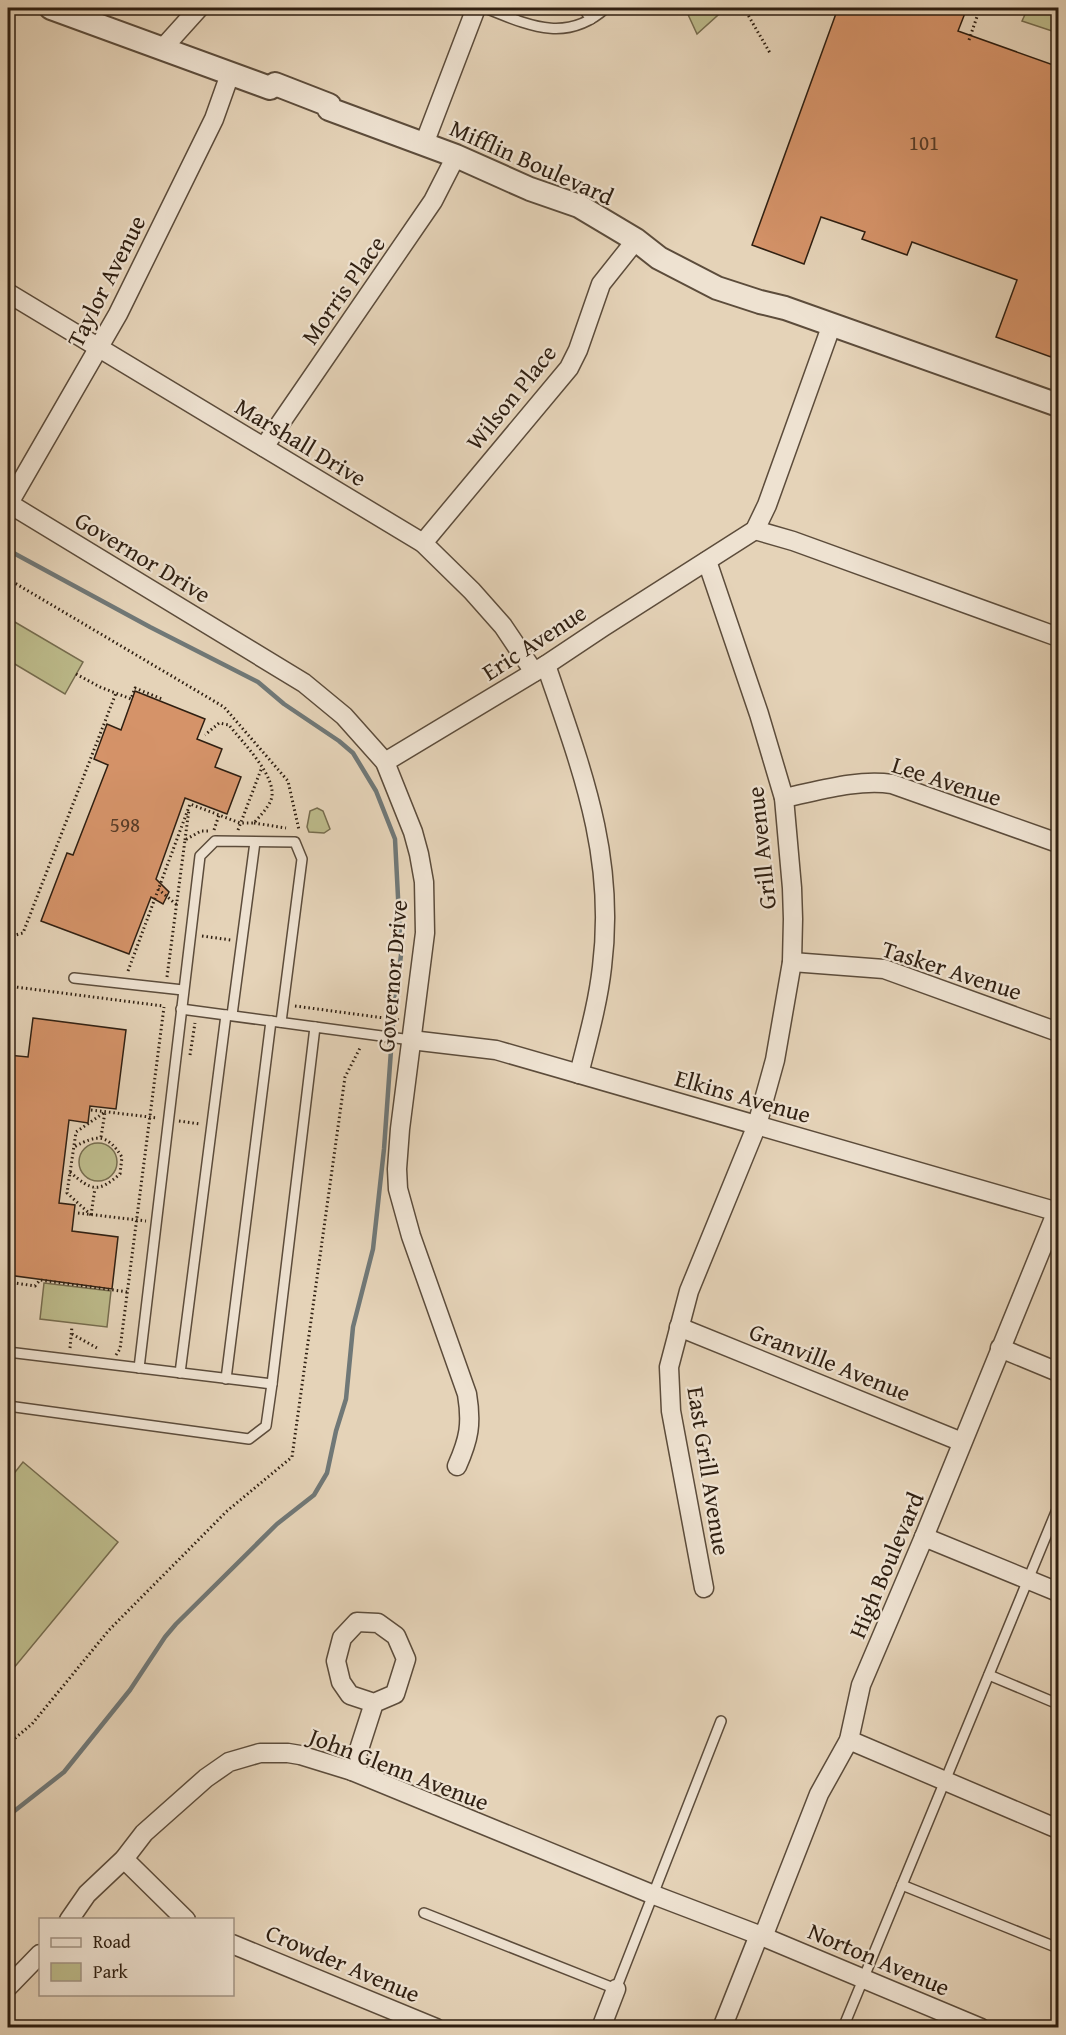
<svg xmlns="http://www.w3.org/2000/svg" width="1066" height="2035" viewBox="0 0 1066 2035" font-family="'Gentium Book Plus',serif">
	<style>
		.green { fill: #bcba8a; stroke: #766c4e; stroke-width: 1.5 }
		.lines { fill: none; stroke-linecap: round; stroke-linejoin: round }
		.stream { stroke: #707877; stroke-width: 4.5 }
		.building { fill: #d59369; stroke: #2f1f11; stroke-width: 1.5 }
		.service-casing { stroke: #5c4c3b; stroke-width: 12 }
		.minor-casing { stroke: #5c4c3b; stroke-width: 21 }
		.tertiary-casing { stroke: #5c4c3b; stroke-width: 26 }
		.path { stroke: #2f1f11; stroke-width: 3; stroke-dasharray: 1.5 3; stroke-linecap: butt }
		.service { stroke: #eee2d1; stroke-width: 9 }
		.minor { stroke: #eee2d1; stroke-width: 18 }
		.tertiary { stroke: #eee2d1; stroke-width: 22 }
		.labels { text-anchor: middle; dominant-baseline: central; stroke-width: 4.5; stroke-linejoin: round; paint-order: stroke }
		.number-label { font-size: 21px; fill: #583c27 }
		.street-label { font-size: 24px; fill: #2f1f11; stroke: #eee2d1 }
	</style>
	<rect width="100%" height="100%" fill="#e5d3b8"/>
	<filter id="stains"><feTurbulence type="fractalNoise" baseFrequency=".00333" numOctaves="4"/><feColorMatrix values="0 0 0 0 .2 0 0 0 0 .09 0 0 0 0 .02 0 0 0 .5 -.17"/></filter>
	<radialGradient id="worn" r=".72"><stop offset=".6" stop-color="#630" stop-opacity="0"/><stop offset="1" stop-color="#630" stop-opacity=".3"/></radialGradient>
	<g class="green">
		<path d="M685,8H714L718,15L697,34Z"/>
		<path d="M1028,8H1058V33L1022,21Z"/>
		<path d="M8,618L83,662L65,694L8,660Z"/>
		<path d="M317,808L323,811L330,829L324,833L309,832L307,827L310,811Z"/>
		<circle cx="98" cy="1162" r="19"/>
		<path d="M44,1283L111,1291L107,1327L40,1319Z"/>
		<path d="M23,1462L118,1542L8,1675V1481Z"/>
	</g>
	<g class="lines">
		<path class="stream" d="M8,550L150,627L258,682L284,704L339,741L353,753L376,791L395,839L401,955L394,1008L384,1149L373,1249L353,1327L346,1399L336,1431L327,1473L314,1495L277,1524L176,1624L165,1637L130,1690L64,1772L8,1816"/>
	</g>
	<g class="building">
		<path d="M838,8H845L858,12L859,8H967L958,31L1059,67V352L1053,350L1051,357L996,337L1017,280L912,242L907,255L862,239L865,232L821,217L804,264L752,245Z"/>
		<path d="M135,691L205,719L197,739L222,749L215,767L241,777L227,814L185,798L156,879L169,892L163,904L151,897L129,954L41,921L67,853L73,855L108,765L94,759L107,724L121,730Z"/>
		<path d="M33,1018L126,1030L116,1109L90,1106L88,1123L69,1120L59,1203L75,1205L72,1231L118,1237L112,1289L8,1275V1055L28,1057Z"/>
	</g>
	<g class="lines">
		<defs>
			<g id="service">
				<path d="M485,8C528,25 566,44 606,8"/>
				<path d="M583,8L591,19"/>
				<path d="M74,978L183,990"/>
				<path d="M181,1009L315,1027"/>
				<path d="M232,1015L255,842"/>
				<path d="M8,1352L272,1384L315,1027L411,1040"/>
				<path d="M139,1368L200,856L215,841L295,842L302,859L281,1022"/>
				<path d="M180,1373L226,1015"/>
				<path d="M226,1379L271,1021"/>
				<path d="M8,1406L249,1439L266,1426L272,1384"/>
				<path d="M989,1675L1058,1704"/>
				<path d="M902,1885L1058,1948"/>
				<path d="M424,1913L616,1989L721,1721"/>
				<path d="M843,2028L1058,1507"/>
			</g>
			<g id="minor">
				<path d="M162,49L199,8"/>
				<path d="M424,144L476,8"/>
				<path d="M8,293L423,543L472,591L503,626L534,672"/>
				<path d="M264,447L433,201L456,156"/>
				<path d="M8,503L304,683L344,716L385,762L413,832L419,854L424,882L425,933L400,1129L397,1169L398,1189L411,1236L467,1394C472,1424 469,1439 457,1466"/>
				<path d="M9,503L118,314L214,119L230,74"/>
				<path d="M755,530L793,541L1058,637"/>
				<path d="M423,543L569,368L578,350L601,284L636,240"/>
				<path d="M546,665C581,768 616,855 602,967C598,1003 588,1038 579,1074"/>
				<path d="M385,762L546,665L603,627L755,530L767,505L832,324"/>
				<path d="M784,798C819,791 856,779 892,784L1058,843"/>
				<path d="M792,962L884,969L1058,1032"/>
				<path d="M411,1040L496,1050L1058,1212"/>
				<path d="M679,1327L962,1442"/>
				<path d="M1000,1348L1058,1372"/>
				<path d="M924,1537L1058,1592"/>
				<path d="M704,1588L671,1411L669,1367L689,1291L757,1125L775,1060L792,962L793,919L792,888L784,798L759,714L707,561"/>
				<path d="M849,1740L1058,1829"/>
				<path d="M352,1771L374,1703L395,1694L406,1659L396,1636L378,1623L357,1622L342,1638L336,1661L341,1682L350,1695L374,1703"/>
				<path d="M124,1859L186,1920"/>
				<path d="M69,1920L87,1894L124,1859L144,1833L206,1778L229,1762L260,1753H288L300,1755L352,1771L654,1895L759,1935L981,2028"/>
				<path d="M763,1937L819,1794L849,1740L861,1685L924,1537L1057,1211"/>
				<path d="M232,1944L436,2028"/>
				<path d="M8,1987L40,1954"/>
				<path d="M601,2028L616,1989"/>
				<path d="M722,2028L759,1935"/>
			</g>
			<path id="tertiary" d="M51,8L270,88L275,84L329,105V109L456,156L530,189L579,206L636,240L659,258L717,288L760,302L785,308L1058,405"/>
		</defs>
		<use href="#service" class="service-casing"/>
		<use href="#minor" class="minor-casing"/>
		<use href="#tertiary" class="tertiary-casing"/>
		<g class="path">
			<path d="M744,8L770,53"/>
			<path d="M1055,38L1058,39"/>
			<path d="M969,40L980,8"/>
			<path d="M8,579L224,707L288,781L299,830"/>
			<path d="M76,674L100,687L131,699L135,688L162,699"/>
			<path d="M254,823L286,828"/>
			<path d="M214,830L219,815"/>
			<path d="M238,830L262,767"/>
			<path d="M185,840L189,809"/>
			<path d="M158,889L177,905"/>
			<path d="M202,936L231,940"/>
			<path d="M8,937L23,933L116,693"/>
			<path d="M128,971L190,804L240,823H254C259,817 268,808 271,800C279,778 242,742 229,725L219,723L205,735"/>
			<path d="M167,977L185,840L201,831H208"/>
			<path d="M8,986L163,1006"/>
			<path d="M295,1006L399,1020"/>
			<path d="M190,1055L195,1023"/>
			<path d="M91,1110L158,1118"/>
			<path d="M179,1121L200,1124"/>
			<path d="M101,1137L105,1112"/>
			<path d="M70,1172C92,1191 98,1193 120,1174L122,1157C107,1134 98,1134 74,1147"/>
			<path d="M78,1213L146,1221"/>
			<path d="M91,1215L67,1193L76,1132L105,1112"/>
			<path d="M91,1215L95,1188"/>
			<path d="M8,1282L35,1286L40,1280L128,1292"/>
			<path d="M72,1334L97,1348V1350"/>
			<path d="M70,1348L72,1326"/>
			<path d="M116,1355L120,1349L164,1007"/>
			<path d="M8,1744L32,1724L109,1630L227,1511L292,1457L345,1077L361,1046"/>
		</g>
		<use href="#service" class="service"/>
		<use href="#minor" class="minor"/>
		<use href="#tertiary" class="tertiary"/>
	</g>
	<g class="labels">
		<g class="number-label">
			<text x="924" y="142">101</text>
			<text x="125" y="824">598</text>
		</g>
		<g class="street-label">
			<text transform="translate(532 162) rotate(24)">Mifflin Boulevard</text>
			<text transform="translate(106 281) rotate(-63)">Taylor Avenue</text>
			<text transform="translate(343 290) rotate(-55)">Morris Place</text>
			<text transform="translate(511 397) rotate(-51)">Wilson Place</text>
			<text transform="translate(301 442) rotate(31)">Marshall Drive</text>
			<text transform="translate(143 557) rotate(31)">Governor Drive</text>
			<text transform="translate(534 642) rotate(-33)">Eric Avenue</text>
			<text transform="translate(947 781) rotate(18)">Lee Avenue</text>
			<text transform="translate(761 848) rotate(-96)">Grill Avenue</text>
			<text transform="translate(952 970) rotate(18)">Tasker Avenue</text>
			<text transform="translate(392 976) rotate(-85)">Governor Drive</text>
			<text transform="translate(743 1096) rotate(16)">Elkins Avenue</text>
			<text transform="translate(830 1362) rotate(22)">Granville Avenue</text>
			<text transform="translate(709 1471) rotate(81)">East Grill Avenue</text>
			<text transform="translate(886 1565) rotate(-67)">High Boulevard</text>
			<text transform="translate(399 1769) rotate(21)">John Glenn Avenue</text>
			<text transform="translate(879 1959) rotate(23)">Norton Avenue</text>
			<text transform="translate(343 1963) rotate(23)">Crowder Avenue</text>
		</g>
	</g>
	<rect width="1066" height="2035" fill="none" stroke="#e5d3b8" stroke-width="30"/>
	<rect x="9" y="9" width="1048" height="2017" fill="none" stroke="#2f1f11" stroke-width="3"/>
	<rect x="15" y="15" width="1036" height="2005" fill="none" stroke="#2f1f11" stroke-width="1.5"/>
	<rect x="39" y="1918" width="195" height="78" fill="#eee2d1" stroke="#a29484" stroke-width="1.5"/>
	<rect x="51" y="1938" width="30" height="9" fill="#eee2d1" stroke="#a29484" stroke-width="1.5"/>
	<text x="93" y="1948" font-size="18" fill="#2f1f11">Road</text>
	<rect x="51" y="1963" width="30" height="18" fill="#bcba8a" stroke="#a29484" stroke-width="1.5"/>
	<text x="93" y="1978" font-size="18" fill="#2f1f11">Park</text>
	<rect width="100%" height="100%" filter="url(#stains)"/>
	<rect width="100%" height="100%" fill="url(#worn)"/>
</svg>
